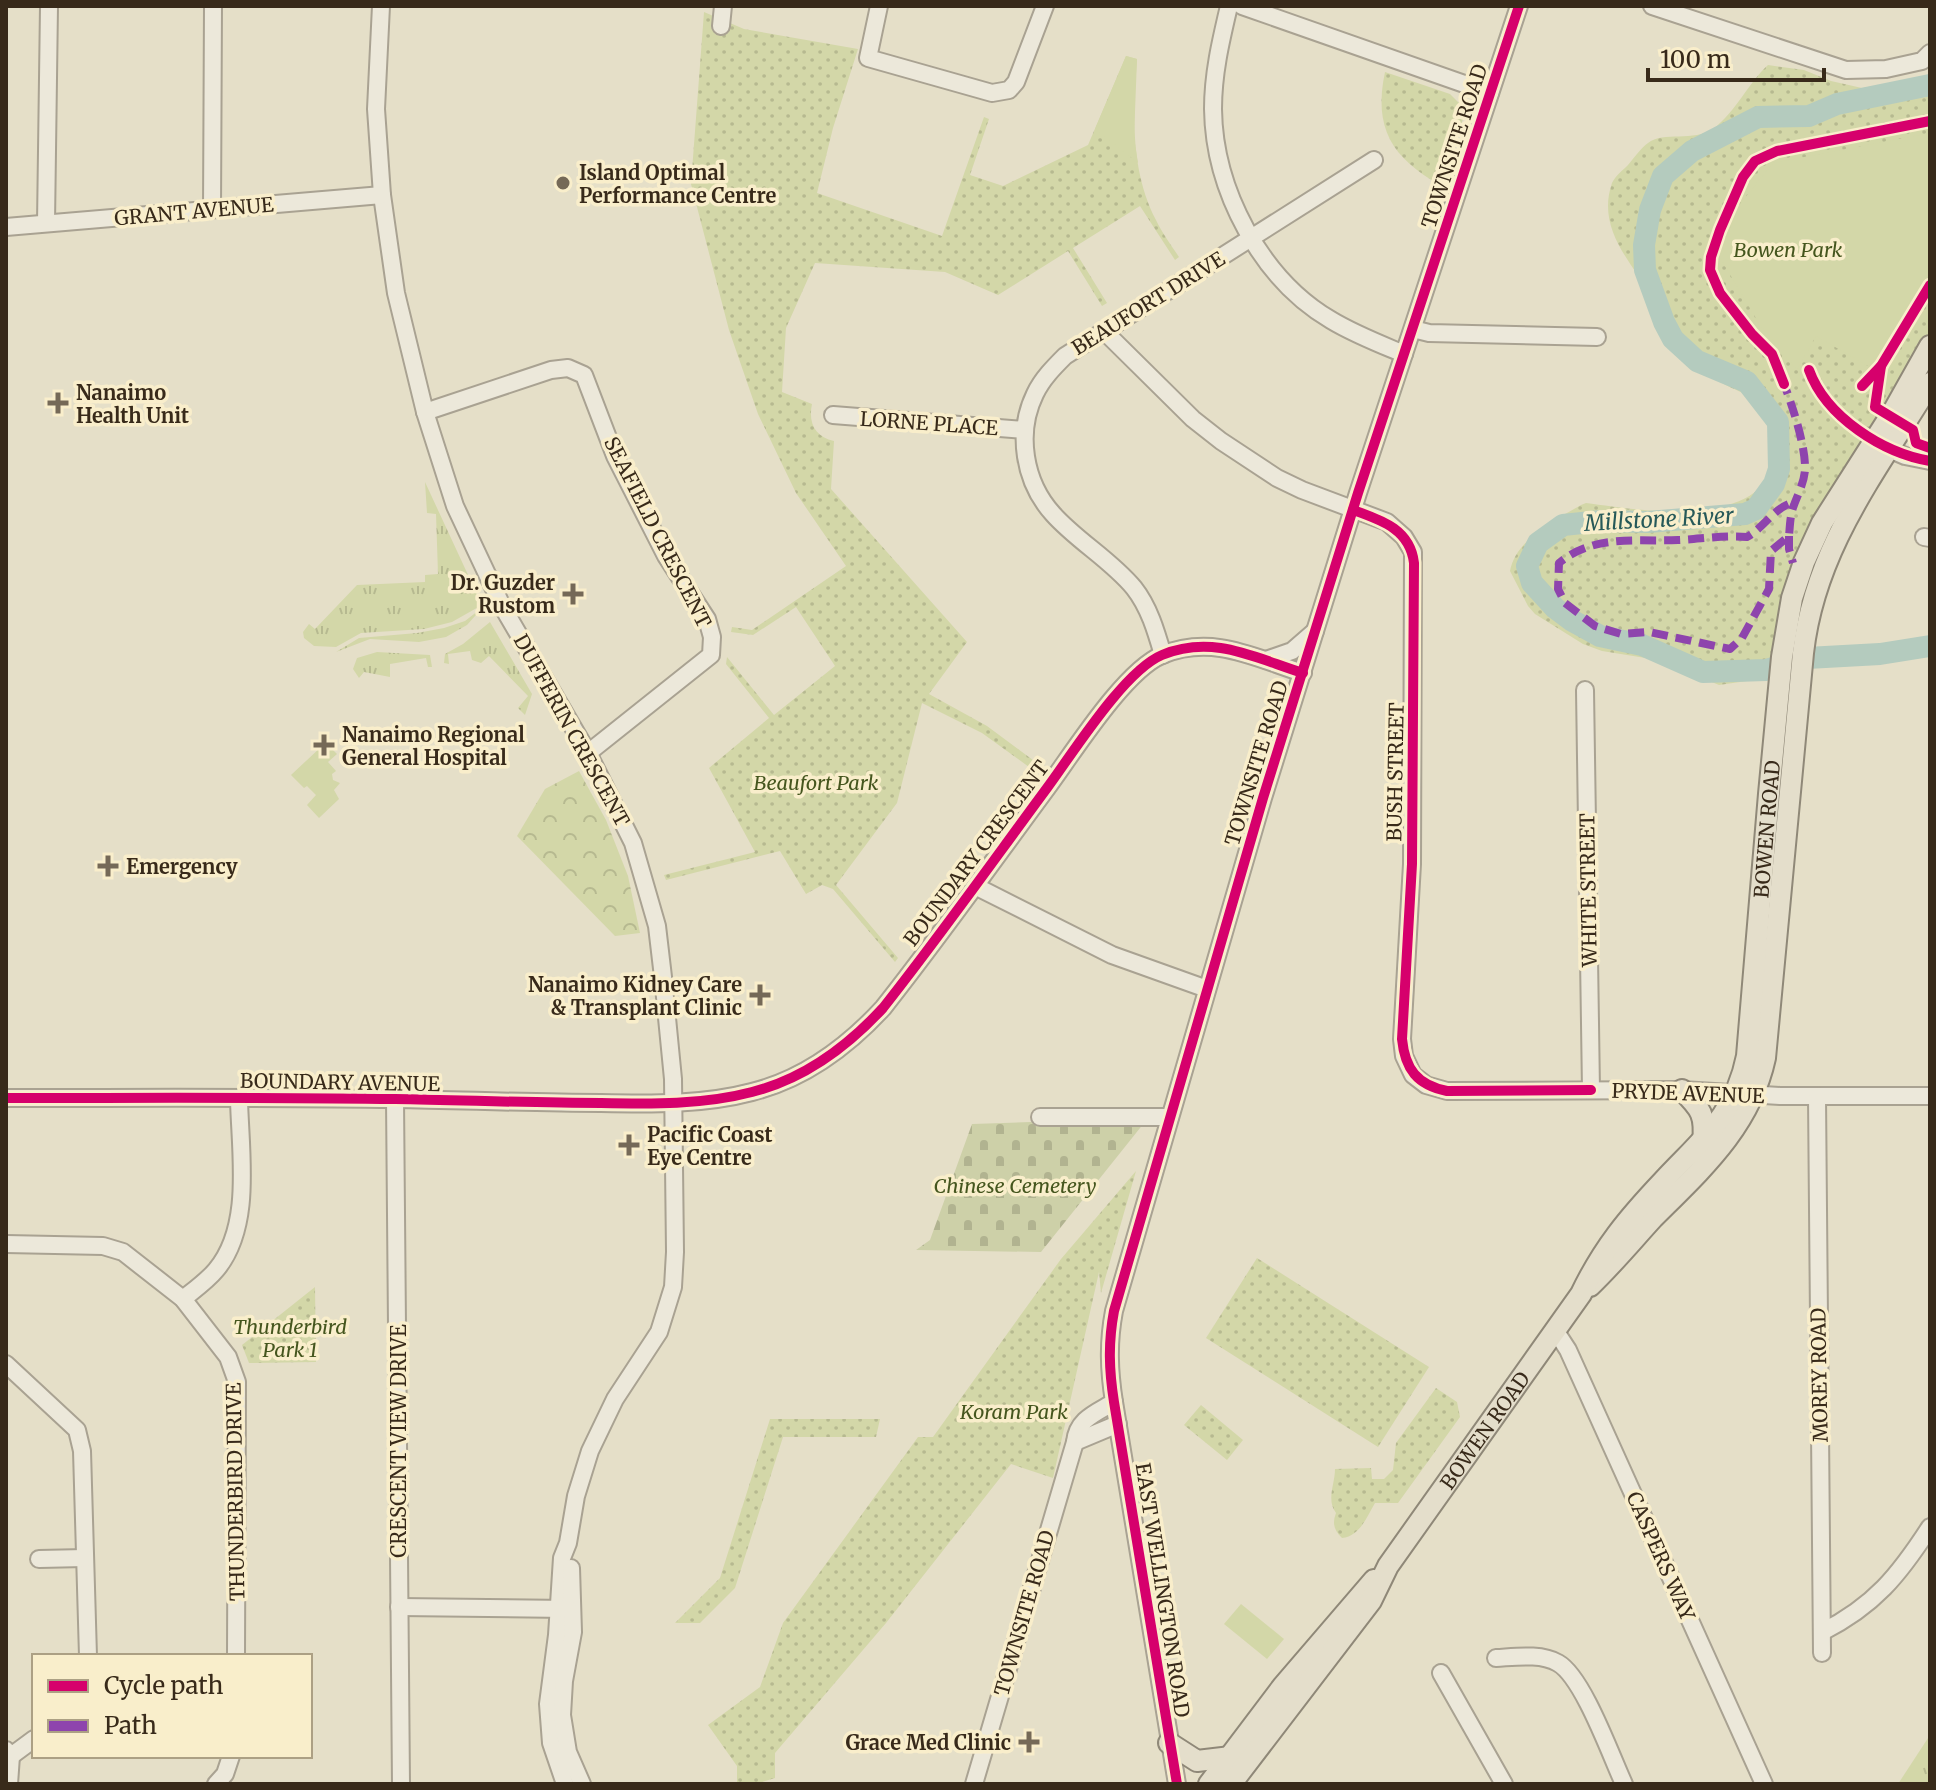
<svg xmlns="http://www.w3.org/2000/svg" width="1936" height="1790" viewBox="0 0 1936 1790" font-family="Merriweather,serif">
	<style>
		.grass { fill: url(#grass-tufts) }
		.forest { fill: url(#forest-crowns) }
		.cemetery { fill: url(#cemetery-stones) }
		.park { fill: url(#park-dots) }
		.garden { fill: #d3d7a8 }
		.lines { fill: none; stroke-linecap: round; stroke-linejoin: round }
		.river { stroke: #b4cbbe; stroke-width: 22 }
		.minor-casing { stroke: #a9a292; stroke-width: 20 }
		.major-casing { stroke: #8f8878; stroke-width: 24 }
		.minor { stroke: #ece8da; stroke-width: 16 }
		.major { stroke: #e4decb; stroke-width: 20 }
		.quiet { stroke: #8e44ad; stroke-width: 8; stroke-dasharray: 16 8; stroke-linecap: butt }
		.cycleway-casing { stroke: #f9eecb; stroke-width: 15 }
		.cycleway { stroke: #d6006c; stroke-width: 10 }
		.poi-dot { fill: #756957; stroke: #f9eecb; stroke-width: 3 }
		.labels { text-anchor: middle; dominant-baseline: central; stroke-width: 7; stroke-linejoin: round; paint-order: stroke }
		.street-label { font-size: 20px; fill: #382a1a; stroke: #f9eecb }
		.poi-label { font-size: 20px; font-weight: bold; fill: #382a1a; stroke: #f9eecb; text-anchor: start }
		.park-label { font-size: 20px; font-style: italic; fill: #45561e; stroke: #f9eecb }
		.water-label { font-size: 22px; font-style: italic; fill: #275959; stroke: #f9eecb }
	</style>
	<defs>
		<pattern id="grass-tufts" width="24" height="20" patternUnits="userSpaceOnUse" patternTransform="scale(2)"><rect width="24" height="20" fill="#d3d7a8"/><path d="M3 7l-1-3M5 7V3M7 7l1-3M15 17l-1-3M17 17v-4M19 17l1-3" fill="none" stroke="#b6b990"/></pattern>
		<pattern id="forest-crowns" width="20" height="18" patternUnits="userSpaceOnUse" patternTransform="scale(2)"><rect width="20" height="18" fill="#d3d7a8"/><path d="M2 6a3 3 0 1 1 6 0M12 15a3 3 0 1 1 6 0" fill="none" stroke="#b6b990"/></pattern>
		<pattern id="cemetery-stones" width="16" height="16" patternUnits="userSpaceOnUse" patternTransform="scale(2)"><rect width="16" height="16" fill="#cdd0a8"/><path d="M2 7V4a2 2 0 0 1 4 0v3zM10 15v-3a2 2 0 0 1 4 0v3z" fill="#b1b390"/></pattern>
		<pattern id="park-dots" width="8" height="8" patternUnits="userSpaceOnUse" patternTransform="scale(2)"><rect width="8" height="8" fill="#d3d7a8"/><path d="M2 2h.1M6 6h.1" fill="none" stroke="#b6b990" stroke-width="1.8" stroke-linecap="round"/></pattern>
	</defs>
	<rect width="100%" height="100%" fill="#e5dfc8"/>
	<g class="grass">
		<path d="M425,482L482,605L452,622L424,629L361,633L336,647L314,646L304,638L303,632L309,624L315,629L357,585L425,582V575L438,574L436,514L427,513Z"/>
		<path d="M483,607L467,625L446,637L419,642L370,639L336,652L359,638L417,633L444,628L465,621Z"/>
		<path d="M490,622L532,694L525,715L518,708L528,696L489,656L481,663L472,660L470,651L448,654L449,664L444,663L445,654L463,644Z"/>
		<path d="M377,652L430,655L432,667H428L426,658L390,664V677L364,672L359,678L353,669L357,658Z"/>
		<path d="M1930,1735V1784H1898Z"/>
	</g>
	<path class="forest" d="M579,771L606,820L628,876L640,933L615,936L517,836L545,789Z"/>
	<path class="cemetery" d="M1148,1118L1041,1252L916,1250L930,1240L972,1124Z"/>
	<g class="park">
		<path d="M704,12L744,29L858,49L833,128L817,193L942,236L984,117L989,119L970,175L1003,186L1088,145L1126,56L1137,59C1133,113 1130,170 1156,220C1162,233 1171,245 1179,257L1175,260L1140,206L1073,248L1107,303L1102,306L1068,251L998,295L945,272L815,263L786,328L782,392L812,404C808,423 815,437 834,441L831,489L967,642L929,694L987,726L1041,766L1036,772L982,733L922,703L897,803L836,885L898,958L895,962L833,889L822,885L806,894L780,851L666,880L664,875L755,852L709,768L769,718L726,664L727,657L774,715L835,666L796,607L753,635L731,632L732,627L752,630L846,566L796,493L758,414L729,330L691,184Z"/>
		<path d="M1768,65L1804,70L1831,81L1862,88L1930,77V344L1823,525L1781,643V676L1719,685L1658,660L1602,651L1583,644L1535,614L1528,606L1510,571C1516,539 1555,520 1581,505L1586,503C1639,510 1757,531 1777,460C1779,450 1783,433 1779,424C1764,394 1728,392 1706,372C1683,350 1669,325 1653,298C1632,263 1596,229 1612,183C1615,176 1623,170 1628,165C1634,158 1641,148 1648,143C1663,131 1694,142 1713,129C1736,112 1748,83 1768,65Z"/>
		<path d="M1385,72L1450,94L1463,107L1464,116L1440,185C1392,158 1373,128 1385,72Z"/>
		<path d="M1136,1171L1101,1293L1099,1272L1053,1478L1011,1464L886,1623L775,1753V1778L756,1784H737V1766L708,1725L760,1687L783,1623L918,1437H933L1061,1259Z"/>
		<path d="M1257,1258L1429,1367L1378,1447L1206,1338Z"/>
		<path d="M315,1287L316,1362L249,1363L242,1345Z"/>
		<path d="M1436,1388L1457,1402L1460,1417L1398,1503H1375C1366,1518 1360,1536 1342,1538C1334,1530 1332,1524 1336,1513C1326,1500 1335,1484 1335,1469L1371,1468L1372,1479H1384L1393,1470L1396,1443Z"/>
		<path d="M1201,1405L1243,1440L1227,1460L1184,1425Z"/>
		<path d="M770,1419H880L876,1437H783L735,1588L700,1623H675L720,1578Z"/>
	</g>
	<g class="garden">
		<path d="M1126,56L1137,59L1134,138L1138,163L1095,129Z"/>
		<path d="M1930,133V278L1875,370L1816,336L1797,370L1760,325L1719,256L1739,205L1773,163Z"/>
		<path d="M329,746L337,754L328,762L336,771L332,774L333,780L340,783L334,790L339,799L319,818L307,805L316,795L307,786L304,788L291,775L321,747L324,751Z"/>
		<path d="M1241,1604L1284,1639L1267,1659L1224,1624Z"/>
	</g>
	<g class="lines">
		<path class="river" d="M1930,85L1837,104L1809,116L1758,117L1692,151L1663,176L1650,210L1644,245L1645,270L1664,322L1673,339L1697,361L1747,382L1778,422L1779,469L1774,484L1756,509L1745,514L1648,522L1601,521L1563,525L1538,543L1527,566L1532,583L1555,608L1571,620L1600,636L1642,645L1703,672L1766,670L1807,658L1880,654L1930,646"/>
		<defs>
			<g id="minor">
				<path d="M381,6L376,109L382,195L396,293L425,412L455,506L502,606L588,753L633,843L657,926L663,977L673,1079L675,1252L673,1287L659,1332L615,1399L590,1451L576,1496L568,1543L562,1558L557,1635L548,1704L551,1743L565,1784"/>
				<path d="M879,6L868,58L992,93L1009,90L1016,82L1045,6"/>
				<path d="M1229,6C1221,40 1213,73 1213,109C1214,190 1261,279 1331,320C1354,334 1380,344 1404,354"/>
				<path d="M1242,6L1490,93"/>
				<path d="M1652,6L1846,70L1886,69L1922,61L1930,53"/>
				<path d="M721,26L723,6"/>
				<path d="M212,209L213,6"/>
				<path d="M46,223L49,6"/>
				<path d="M6,227L382,195"/>
				<path d="M1413,329L1429,333L1597,337"/>
				<path d="M1104,331L1193,419L1221,441L1277,478L1302,490L1387,522L1404,537L1413,552L1412,864L1402,1039L1404,1056L1413,1075L1426,1085L1447,1091L1682,1090L1780,1096H1930"/>
				<path d="M425,412L551,370L568,368L584,375L615,456L666,556L707,619L712,637L711,655L588,753"/>
				<path d="M833,415L1025,430"/>
				<path d="M1889,449L1905,456L1930,461"/>
				<path d="M1924,537L1930,538"/>
				<path d="M1163,655C1156,631 1149,607 1134,588C1111,560 1077,541 1053,514C1024,482 1016,433 1035,394C1042,379 1054,367 1065,356L1374,160"/>
				<path d="M1266,660L1292,651L1315,631"/>
				<path d="M1585,690L1591,1090"/>
				<path d="M975,886L1112,955L1207,989"/>
				<path d="M1817,1097L1822,1653"/>
				<path d="M6,1098C135,1098 265,1097 395,1099C463,1100 532,1103 601,1103C651,1104 703,1105 752,1092C804,1079 847,1047 883,1008C940,936 993,861 1047,788C1073,753 1124,671 1162,655C1213,634 1255,658 1303,673"/>
				<path d="M395,1099L401,1784"/>
				<path d="M1040,1117H1170"/>
				<path d="M6,1244L103,1246L123,1252L183,1299L228,1357L237,1382L236,1656"/>
				<path d="M183,1299C194,1290 207,1281 216,1270C253,1226 240,1152 239,1099"/>
				<path d="M1555,1330L1568,1350L1764,1784"/>
				<path d="M6,1364L77,1430L82,1451L88,1656"/>
				<path d="M1075,1442L1118,1424"/>
				<path d="M39,1559L85,1558"/>
				<path d="M571,1568L573,1632L564,1681L562,1715L568,1752L582,1784"/>
				<path d="M399,1607L569,1609"/>
				<path d="M1822,1632C1874,1606 1899,1575 1930,1527"/>
				<path d="M1496,1658C1515,1657 1541,1653 1558,1663C1583,1677 1611,1756 1624,1784"/>
				<path d="M1441,1673L1504,1784"/>
				<path d="M6,1750L11,1756L9,1784"/>
				<path d="M11,1756L34,1739"/>
				<path d="M216,1784L225,1774L231,1756"/>
				<path d="M974,1784L1075,1442C1077,1419 1096,1413 1114,1402"/>
				<path d="M1177,1784L1114,1402C1109,1370 1108,1343 1114,1311L1263,798L1358,493L1519,6"/>
			</g>
			<g id="major">
				<path d="M1682,1090C1701,1109 1706,1115 1703,1143"/>
				<path d="M1590,1286C1612,1265 1632,1241 1653,1218C1701,1170 1750,1127 1765,1058L1803,653C1815,547 1877,471 1930,383"/>
				<path d="M1169,1743L1197,1761L1231,1757"/>
				<path d="M1209,1784L1283,1686L1374,1580"/>
				<path id="s1" d="M1231,1784L1371,1601L1388,1566L1581,1294C1603,1248 1628,1218 1663,1181C1702,1139 1735,1116 1747,1056L1769,794L1782,657L1792,598L1804,562L1822,523L1894,410L1930,346"/>
			</g>
		</defs>
		<use href="#minor" class="minor-casing"/>
		<use href="#major" class="major-casing"/>
		<use href="#minor" class="minor"/>
		<use href="#major" class="major"/>
		<g class="quiet">
			<path d="M1782,379C1791,401 1806,446 1805,470C1804,483 1798,494 1794,505C1790,515 1790,526 1789,536L1771,551L1769,589L1742,638L1730,649L1649,632L1621,634L1595,626L1565,603L1558,589L1559,563C1594,534 1636,542 1678,540C1701,539 1724,535 1747,537C1765,527 1775,506 1795,502"/>
			<path d="M1789,536V549L1793,563"/>
		</g>
		<defs>
			<g id="cycleway">
				<path d="M1881,366L1875,407L1913,430L1916,443L1930,448"/>
				<path d="M1809,370C1826,417 1883,453 1930,461"/>
				<path d="M1784,384L1772,354L1752,334L1720,293L1710,270L1711,257L1720,230L1743,177L1755,161L1777,151L1930,121"/>
				<path d="M1862,386L1881,366L1930,285"/>
				<path d="M1353,510C1381,520 1410,529 1414,563L1412,864L1402,1039C1405,1069 1417,1085 1447,1091L1591,1090"/>
				<path d="M6,1098C135,1098 265,1097 395,1099C463,1100 532,1103 601,1103C651,1104 703,1105 752,1092C804,1079 847,1047 883,1008C940,936 993,861 1047,788C1073,753 1124,671 1162,655C1213,634 1255,658 1303,673"/>
				<path d="M1177,1784L1114,1402C1109,1370 1108,1343 1114,1311L1263,798L1358,493L1519,6"/>
			</g>
		</defs>
		<use href="#cycleway" class="cycleway-casing"/>
		<use href="#cycleway" class="cycleway"/>
	</g>
	<g class="poi-dot">
		<circle cx="563" cy="183" r="8"/>
		<path d="M54 391h8v8h8v8h-8v8h-8v-8h-8v-8h8z"/>
		<path d="M569 582h8v8h8v8h-8v8h-8v-8h-8v-8h8z"/>
		<path d="M320 733h8v8h8v8h-8v8h-8v-8h-8v-8h8z"/>
		<path d="M104 854h8v8h8v8h-8v8h-8v-8h-8v-8h8z"/>
		<path d="M756 983h8v8h8v8h-8v8h-8v-8h-8v-8h8z"/>
		<path d="M625 1133h8v8h8v8h-8v8h-8v-8h-8v-8h8z"/>
		<path d="M1025 1730h8v8h8v8h-8v8h-8v-8h-8v-8h8z"/>
	</g>
	<g class="labels">
		<g class="street-label">
			<text transform="translate(1454 146) rotate(-72)">TOWNSITE ROAD</text>
			<text transform="translate(194 211) rotate(-5)">GRANT AVENUE</text>
			<text transform="translate(1148 303) rotate(-32)">BEAUFORT DRIVE</text>
			<text transform="translate(929 423) rotate(4)">LORNE PLACE</text>
			<text transform="translate(658 532) rotate(63)">SEAFIELD CRESCENT</text>
			<text transform="translate(572 730) rotate(61)">DUFFERIN CRESCENT</text>
			<text transform="translate(1256 763) rotate(-73)">TOWNSITE ROAD</text>
			<text transform="translate(1395 772) rotate(-89)">BUSH STREET</text>
			<text stroke="none"><textPath href="#s1" startOffset="1124">BOWEN ROAD</textPath></text>
			<text transform="translate(976 853) rotate(-53)">BOUNDARY CRESCENT</text>
			<text transform="translate(1588 890) rotate(-91)">WHITE STREET</text>
			<text transform="translate(340 1082) rotate(1)">BOUNDARY AVENUE</text>
			<text transform="translate(1688 1093) rotate(2)">PRYDE AVENUE</text>
			<text transform="translate(1819 1375) rotate(-91)">MOREY ROAD</text>
			<text stroke="none"><textPath href="#s1" startOffset="436">BOWEN ROAD</textPath></text>
			<text transform="translate(398 1441) rotate(-90)">CRESCENT VIEW DRIVE</text>
			<text transform="translate(235 1492) rotate(-91)">THUNDERBIRD DRIVE</text>
			<text transform="translate(1661 1556) rotate(66)">CASPERS WAY</text>
			<text transform="translate(1163 1590) rotate(81)">EAST WELLINGTON ROAD</text>
			<text transform="translate(1024 1613) rotate(-74)">TOWNSITE ROAD</text>
		</g>
		<g class="poi-label">
			<text x="579" y="172">Island Optimal<tspan x="579" dy="23">Performance Centre</tspan></text>
			<text x="76" y="392">Nanaimo<tspan x="76" dy="23">Health Unit</tspan></text>
			<text x="555" y="582" text-anchor="end">Dr. Guzder<tspan x="555" dy="23">Rustom</tspan></text>
			<text x="342" y="734">Nanaimo Regional<tspan x="342" dy="23">General Hospital</tspan></text>
			<text x="126" y="866">Emergency</text>
			<text x="742" y="984" text-anchor="end">Nanaimo Kidney Care<tspan x="742" dy="23">&amp; Transplant Clinic</tspan></text>
			<text x="647" y="1134">Pacific Coast<tspan x="647" dy="23">Eye Centre</tspan></text>
			<text x="1011" y="1742" text-anchor="end">Grace Med Clinic</text>
		</g>
		<g class="park-label">
			<text x="1788" y="249">Bowen Park</text>
			<text x="816" y="782">Beaufort Park</text>
			<text x="1015" y="1185">Chinese Cemetery</text>
			<text x="290" y="1326">Thunderbird<tspan x="290" dy="23">Park 1</tspan></text>
			<text x="1014" y="1411">Koram Park</text>
		</g>
		<g class="water-label">
			<text transform="translate(1659 519) rotate(-3)">Millstone River</text>
		</g>
	</g>
	<rect width="1936" height="1790" fill="none" stroke="#382a1a" stroke-width="16"/>
	<rect x="32" y="1654" width="280" height="104" fill="#f9eecb" stroke="#aca084" stroke-width="2"/>
	<rect x="48" y="1680" width="40" height="12" fill="#d6006c" stroke="#aca084" stroke-width="2"/>
	<text x="104" y="1694" font-size="24" fill="#382a1a">Cycle path</text>
	<rect x="48" y="1720" width="40" height="12" fill="#8e44ad" stroke="#aca084" stroke-width="2"/>
	<text x="104" y="1734" font-size="24" fill="#382a1a">Path</text>
	<path d="M1648 68v12h176v-12" fill="none" stroke="#382a1a" stroke-width="4"/>
	<text x="1660" y="68" font-size="24" fill="#382a1a" stroke="#f9eecb" stroke-width="6" paint-order="stroke">100 m</text>
</svg>
